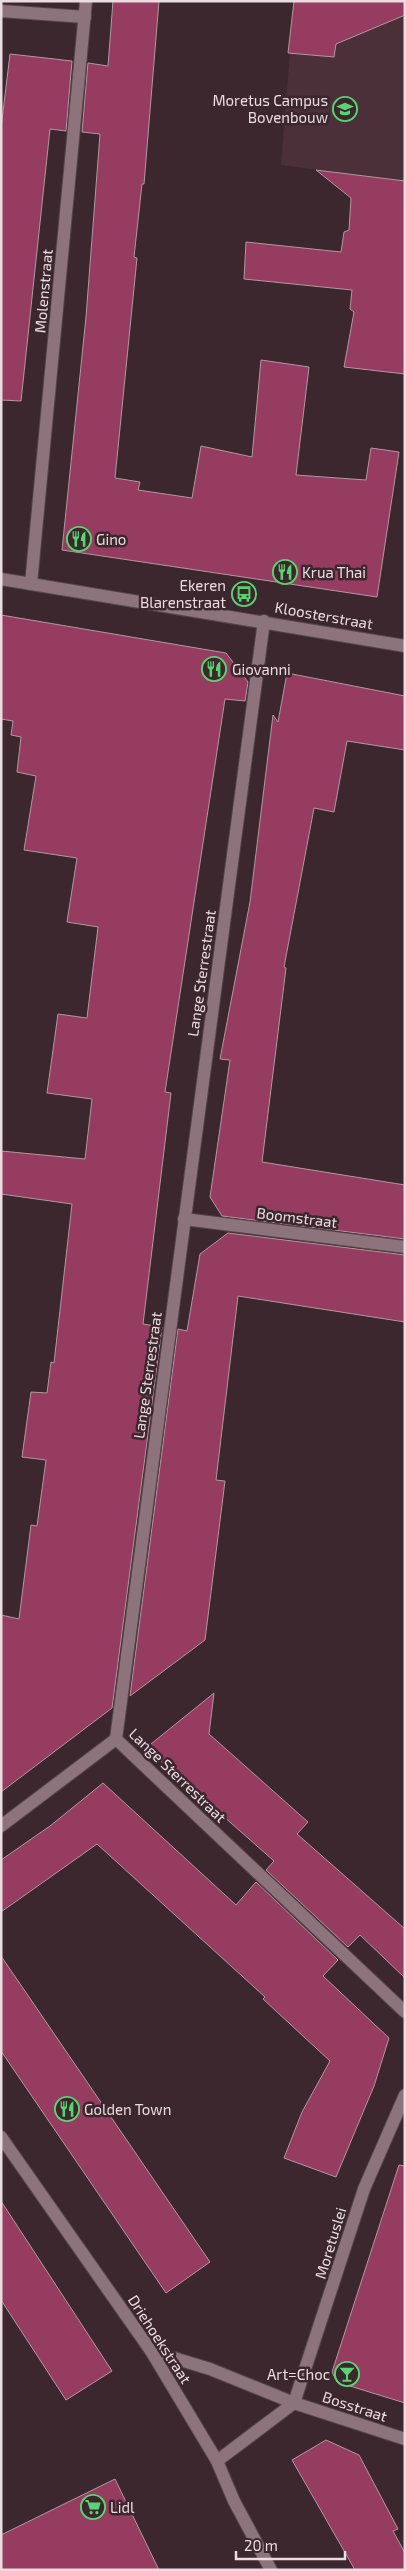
<svg xmlns="http://www.w3.org/2000/svg" width="406" height="2571" viewBox="0 0 406 2571" font-family="'Exo 2',sans-serif">
	<style>
		.built { fill: #4b3039 }
		.building { fill: #963c61; stroke: #b298a0 }
		.lines { fill: none; stroke-linecap: round; stroke-linejoin: round }
		.minor-casing { stroke: #56454b; stroke-width: 14 }
		.tertiary-casing { stroke: #56454b; stroke-width: 14 }
		.secondary-casing { stroke: #56454b; stroke-width: 14 }
		.minor { stroke: #8d747c; stroke-width: 12 }
		.tertiary { stroke: #8d747c; stroke-width: 12 }
		.secondary { stroke: #8d747c; stroke-width: 12 }
		.labels { text-anchor: middle; dominant-baseline: central; stroke-width: 5; stroke-linejoin: round; paint-order: stroke }
		.poi-label { font-size: 15px; fill: #eadce0; stroke: #3c272e; text-anchor: start }
		.street-label { font-size: 15px; fill: #eadce0; stroke: #3c272e }
	</style>
	<rect width="100%" height="100%" fill="#3c272e"/>
	<path class="built" d="M294,1H405V181L281,165Z"/>
	<g class="building">
		<path d="M113,1H159L144,184H142L134,257L137,258L115,478L140,482L138,490L192,498L201,446L252,457L261,360L309,367L296,475L366,480L371,448L399,452L377,597L62,550L86,317L100,134L82,132L88,63L108,66Z"/>
		<path d="M294,1H405V15L336,44L334,57L288,53Z"/>
		<path d="M10,54L72,61L66,131L50,129L21,401L1,400V128Z"/>
		<path d="M316,170L405,181V374L344,367L354,312L350,309L352,290L244,279L246,242L341,252L344,232L349,230L351,198Z"/>
		<path d="M1,615L226,653L248,682L245,701L225,699L165,1092L171,1093L143,1324L162,1327L112,1708L1,1792V1615L19,1619L31,1525L37,1526L46,1460L22,1457L31,1392L47,1393L51,1362L54,1363L72,1204L1,1194V1151L85,1159L92,1099L47,1093L58,1014L87,1018L98,927L67,922L77,858L24,850L36,776L17,772L21,737L11,735L13,721L1,719Z"/>
		<path d="M287,673L405,696V750L347,741L334,812L314,808L284,967L286,968L262,1162L405,1185V1239L222,1216L210,1197L230,1060L220,1059L250,902L273,715L278,722Z"/>
		<path d="M228,1233L405,1255V1322L238,1296L216,1480L225,1481L205,1640L130,1696L178,1329L187,1331L200,1254Z"/>
		<path d="M214,1693L209,1734L308,1822L297,1834L405,1929V1978L360,1935L348,1947L266,1870L274,1861L146,1748Z"/>
		<path d="M103,1783L236,1905L256,1882L338,1960L323,1976L389,2038L374,2086L336,2177L284,2158L302,2112L330,2061L263,1999L265,1997L97,1844L1,1912V1860L50,1826Z"/>
		<path d="M1,1956L210,2262L166,2293L1,2051Z"/>
		<path d="M399,2165L405,2166V2403L337,2382L332,2372Z"/>
		<path d="M1,2201L112,2371L66,2400L1,2300Z"/>
		<path d="M326,2440L359,2455L398,2529L393,2531L405,2553V2570H355L292,2460Z"/>
		<path d="M115,2479L159,2570H1V2535Z"/>
	</g>
	<g class="lines">
		<defs>
			<g id="minor">
				<path d="M1,11L85,17"/>
				<path d="M31,584L86,1"/>
				<path d="M264,621L116,1739L405,2012"/>
				<path d="M184,1219L405,1247"/>
				<path d="M1,1826L116,1739"/>
				<path d="M151,2351L210,2369L294,2403L405,2439"/>
				<path d="M294,2403L364,2189L405,2095"/>
				<path d="M217,2461L294,2403"/>
			</g>
			<path id="tertiary" d="M1,2137L151,2351L217,2461L234,2501L271,2570"/>
			<path id="secondary" d="M1,579L405,646"/>
		</defs>
		<use href="#minor" class="minor-casing"/>
		<use href="#tertiary" class="tertiary-casing"/>
		<use href="#secondary" class="secondary-casing"/>
		<use href="#minor" class="minor"/>
		<use href="#tertiary" class="tertiary"/>
		<use href="#secondary" class="secondary"/>
	</g>
	<defs>
		<symbol id="school-ring" viewBox="-11 -11 22 22"><circle r="9.5" fill="#3c272e" stroke="#58d570" stroke-width="1.5"/><path d="M0-5L7-2L0 1L-7-2ZM-4 1L0 2.5L4 1V4Q0 6-4 4Z" fill="#58d570"/></symbol>
		<symbol id="restaurant-ring" viewBox="-11 -11 22 22"><circle r="9.5" fill="#3c272e" stroke="#58d570" stroke-width="1.5"/><path d="M-5-6h1v4h1v-4h1v4h1v-4h1v5L-1.5 .5V6h-2V.5L-5-1ZM5-6V6H3V1.5H1.5Q1.5-4 5-6Z" fill="#58d570"/></symbol>
		<symbol id="bus-ring" viewBox="-11 -11 22 22"><circle r="9.5" fill="#3c272e" stroke="#58d570" stroke-width="1.5"/><path d="M-5-6H5V4H4V6H2V4H-2V6H-4V4H-5ZM-3.5-4V0h7V-4ZM-3.5 1.2v1.5H-2V1.2ZM2 1.2v1.5H3.5V1.2Z" fill="#58d570"/></symbol>
		<symbol id="bar-ring" viewBox="-11 -11 22 22"><circle r="9.5" fill="#3c272e" stroke="#58d570" stroke-width="1.5"/><path d="M-6-5H6L.8 .8V4.5H3.5V6h-7V4.5H-.8V.8Z" fill="#58d570"/></symbol>
		<symbol id="supermarket-ring" viewBox="-11 -11 22 22"><circle r="9.5" fill="#3c272e" stroke="#58d570" stroke-width="1.5"/><path d="M-6-5.5h2.5l.6 2H6L4.5 2H-2.5L-4.4-4H-6ZM-1.5 3.2a1.3 1.3 0 1 0 .1 0ZM3 3.2a1.3 1.3 0 1 0 .1 0Z" fill="#58d570"/></symbol>
	</defs>
	<g fill-rule="evenodd">
		<use href="#school-ring" x="331" y="95" width="28" height="28"/>
		<use href="#restaurant-ring" x="65" y="525" width="28" height="28"/>
		<use href="#restaurant-ring" x="271" y="558" width="28" height="28"/>
		<use href="#bus-ring" x="230" y="580" width="28" height="28"/>
		<use href="#restaurant-ring" x="200" y="655" width="28" height="28"/>
		<use href="#restaurant-ring" x="53" y="2095" width="28" height="28"/>
		<use href="#bar-ring" x="333" y="2360" width="28" height="28"/>
		<use href="#supermarket-ring" x="79" y="2493" width="28" height="28"/>
	</g>
	<g class="labels">
		<g class="poi-label">
			<text x="328" y="100" text-anchor="end">Moretus Campus<tspan x="328" dy="17">Bovenbouw</tspan></text>
			<text x="96" y="539">Gino</text>
			<text x="302" y="572">Krua Thai</text>
			<text x="226" y="585" text-anchor="end">Ekeren<tspan x="226" dy="17">Blarenstraat</tspan></text>
			<text x="232" y="669">Giovanni</text>
			<text x="84" y="2109">Golden Town</text>
			<text x="330" y="2374" text-anchor="end">Art=Choc</text>
			<text x="110" y="2507">Lidl</text>
		</g>
		<g class="street-label">
			<text transform="translate(43 291) rotate(-85)">Molenstraat</text>
			<text transform="translate(324 615) rotate(10)">Kloosterstraat</text>
			<text transform="translate(201 973) rotate(-82)">Lange Sterrestraat</text>
			<text transform="translate(297 1217) rotate(7)">Boomstraat</text>
			<text transform="translate(147 1375) rotate(-82)">Lange Sterrestraat</text>
			<text transform="translate(178 1775) rotate(44)">Lange Sterrestraat</text>
			<text transform="translate(330 2243) rotate(-73)">Moretuslei</text>
			<text transform="translate(160 2339) rotate(57)">Driehoekstraat</text>
			<text transform="translate(355 2406) rotate(18)">Bosstraat</text>
		</g>
	</g>
	<rect width="406" height="2571" fill="none" stroke="#eadce0" stroke-width="5"/>
	<path d="M236 2551v8h109v-8" fill="none" stroke="#eadce0" stroke-width="2.5"/>
	<text x="244" y="2551" font-size="15" fill="#eadce0" stroke="#3c272e" stroke-width="4" paint-order="stroke">20 m</text>
</svg>
